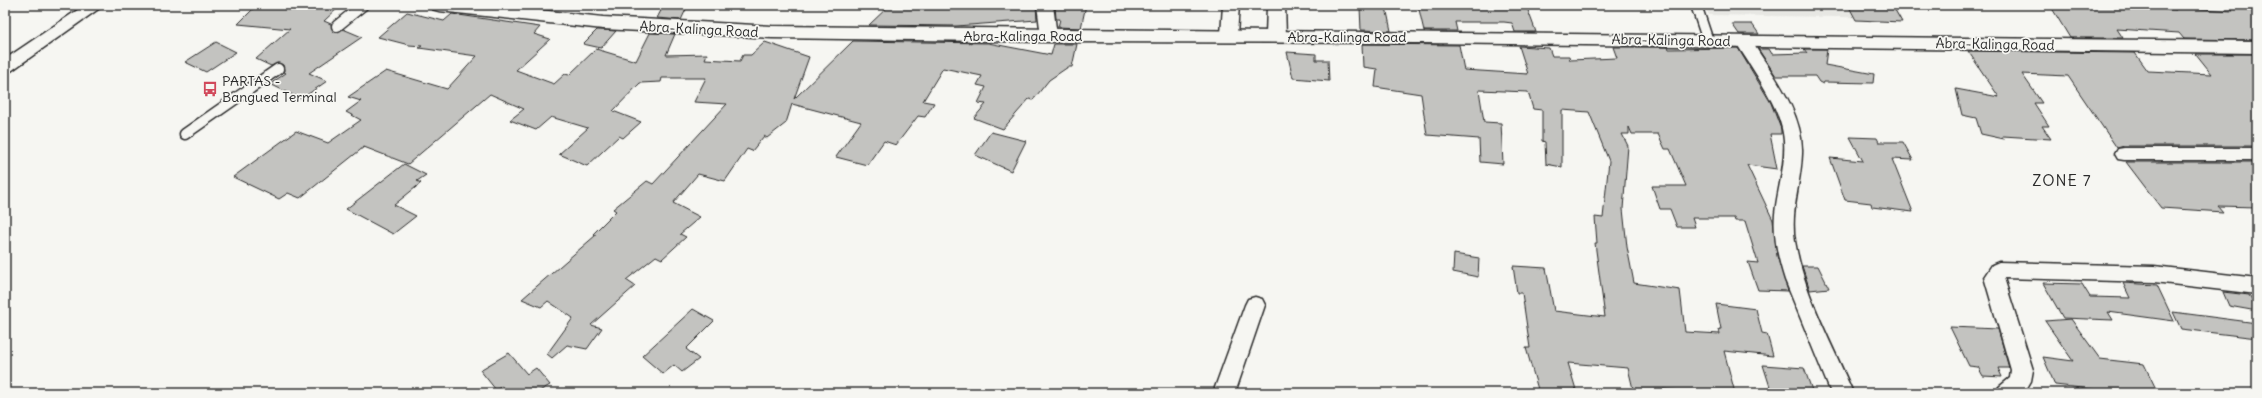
<svg xmlns="http://www.w3.org/2000/svg" width="2262" height="398" viewBox="0 0 2262 398" font-family="Delius,sans-serif">
	<style>
		.built { fill: #e7e7e3 }
		.building { fill: #c3c3c0; stroke: #2b2b2b }
		.lines { fill: none; stroke-linecap: round; stroke-linejoin: round }
		.lane-casing { stroke: #2b2b2b; stroke-width: 13 }
		.street-casing { stroke: #2b2b2b; stroke-width: 3 }
		.secondary-casing { stroke: #2b2b2b; stroke-width: 3 }
		.primary-casing { stroke: #2b2b2b; stroke-width: 3 }
		.lane { stroke: #f6f6f2; stroke-width: 10 }
		.street { fill: #f6f6f2; fill-rule: evenodd }
		.secondary { fill: #f6f6f2; fill-rule: evenodd }
		.primary { fill: #f6f6f2; fill-rule: evenodd }
		.labels { text-anchor: middle; dominant-baseline: central; stroke-width: 3.5; stroke-linejoin: round; paint-order: stroke }
		.street-label { font-size: 14px; fill: #2b2b2b; stroke: #f6f6f2 }
		.poi-label { font-size: 14px; fill: #2b2b2b; stroke: #f6f6f2; text-anchor: start }
		.quarter-label { font-size: 16px; letter-spacing: 1px; fill: #2b2b2b; stroke: #f6f6f2 }
	</style>
	<rect width="100%" height="100%" fill="#f6f6f2"/>
	<filter id="ink" filterUnits="userSpaceOnUse"><feTurbulence type="fractalNoise" baseFrequency=".025" numOctaves="2"/><feDisplacementMap in="SourceGraphic" scale="8" xChannelSelector="R" yChannelSelector="G"/><feConvolveMatrix kernelMatrix="1 2 1 2 8 2 1 2 1" color-interpolation-filters="sRGB"/></filter>
	<g filter="url(#ink)">
		<path class="built" d="M1704,5H1893L1901,18L1709,15Z"/>
		<g class="building">
			<path d="M257,5H341L324,21L331,24L334,32L343,29L362,37L309,73L327,81L301,99L270,84L286,73L284,72L283,65L278,63L271,66L256,59L290,29L238,24Z"/>
			<path d="M664,5H688L681,20L657,18Z"/>
			<path d="M890,5H1036L1037,20L956,26L869,25Z"/>
			<path d="M1055,5H1086L1081,28L1058,27L1060,19H1056Z"/>
			<path d="M1418,5H1526L1536,32H1515L1512,23L1504,22H1455L1457,31H1424Z"/>
			<path d="M1848,5H1892L1902,22L1856,20Z"/>
			<path d="M2050,5H2126L2128,8L2176,10L2174,7L2233,11L2227,5H2257V40L2184,39L2179,33L2117,29L2123,38H2070Z"/>
			<path d="M1360,7H1386L1391,31L1361,30Z"/>
			<path d="M407,12L444,21L452,14L540,27L534,34L550,39L516,70L554,84L565,74L569,75L596,49L636,61L650,33L675,34L666,55L707,54L705,59L740,61L743,55H751L765,42L809,57L794,99L853,41L988,43L1051,55L1054,44H1077L1072,67H1068L1049,80L1033,100L1029,99L1003,129L974,118L986,104L978,103L986,87L977,85L982,76L943,68L923,101L934,103L925,117L918,116L896,145L884,141L867,165L836,157L861,122L792,104L786,123L767,138L764,136L752,151L747,149L725,181L698,174L673,203L700,217L680,234L686,237L662,259L656,256L626,280L635,286L591,325L602,328L587,349L567,345L552,358L547,354L573,318L548,301L541,307L522,299L596,235L593,234L616,211L613,209L647,181L653,184L727,104L694,102L706,78H662L661,82L640,83L613,111L641,122L623,138L619,136L587,166L559,154L588,128L551,117L536,130L510,120L524,109L490,94L408,164L364,147L300,198L288,193L279,199L233,177L296,131L328,143L361,120L346,112L361,101L348,97L386,71L447,89L477,56L419,48L422,46L409,45L378,37Z"/>
			<path d="M1732,24H1752L1759,34H1739Z"/>
			<path d="M597,30H603L616,31L601,48L583,44Z"/>
			<path d="M216,42L236,52L206,72L185,62Z"/>
			<path d="M1362,44L1459,45L1464,70L1528,74L1519,46L1549,48L1552,56H1569L1570,60L1617,58L1613,47H1668L1669,49L1738,48L1771,103L1781,129V134H1770L1777,169L1747,165L1773,220L1777,256L1788,291L1758,290L1748,262L1758,263L1745,221H1735L1734,218H1692L1695,227H1677L1670,209H1660L1652,186H1686L1670,149H1665L1658,134H1632L1629,127V134H1622L1628,146L1623,209L1627,247L1634,283L1680,290L1685,332L1720,334L1719,329H1721L1716,304L1756,309L1762,333L1767,334L1773,356L1724,351L1735,393H1701L1663,389L1664,393H1634L1628,368L1568,363L1577,393H1539L1526,348H1530L1522,293H1517L1513,266L1546,268L1554,311L1605,317L1595,243H1597L1595,217L1603,218L1609,161L1589,112L1562,110V167L1546,164L1545,142L1542,141V110L1533,109L1528,92L1479,90L1484,122L1501,123L1503,164L1480,162L1479,139L1427,135L1421,94L1375,87L1377,69L1363,67Z"/>
			<path d="M1758,49H1769L1772,54L1807,53L1804,49H1827L1825,65L1874,74L1873,83L1824,82L1823,84L1819,82L1815,76H1776Z"/>
			<path d="M1968,51L2135,53L2148,71L2212,74L2196,54H2257V146H2124L2117,148L2068,76L2022,74L2042,103H2034L2049,126H2042L2051,139L2003,136L2004,139L1981,134L1976,118L1962,115L1956,89L1999,97Z"/>
			<path d="M1287,52L1316,54V60H1328L1329,81L1293,78Z"/>
			<path d="M991,132L1026,141L1011,171L975,155Z"/>
			<path d="M1850,137L1877,138L1879,142H1903L1913,160L1892,159L1913,212L1872,207L1871,203L1845,200L1830,158L1863,161Z"/>
			<path d="M2126,162H2257V207L2218,206L2223,212L2161,208Z"/>
			<path d="M404,164L426,175L417,181L421,183L394,205L416,216L393,234L346,209Z"/>
			<path d="M1454,254L1479,258L1478,277L1453,272Z"/>
			<path d="M1802,266H1818L1829,288L1810,290Z"/>
			<path d="M2043,283L2082,284L2090,297L2130,298L2123,283L2157,285L2174,321L2108,312L2113,320L2063,318Z"/>
			<path d="M2223,292L2249,295L2257,311L2229,306Z"/>
			<path d="M693,309L714,321L686,349L699,359L682,372L674,365L663,374L642,356Z"/>
			<path d="M2173,312L2257,323V338L2181,329Z"/>
			<path d="M2071,319L2100,359L2144,364L2158,393H2126L2055,385L2043,357L2073,361L2045,321Z"/>
			<path d="M1950,327L1998,329L2009,368H1998L2002,377L1983,376L1978,367L1969,366Z"/>
			<path d="M509,353L527,374L536,368L550,385L536,393H507L502,386L496,390L480,370Z"/>
			<path d="M1763,365L1804,368L1813,393H1772Z"/>
		</g>
		<g class="lines">
			<defs>
				<g id="lane">
					<path d="M1696,5L1708,41"/>
					<path d="M337,26L363,5"/>
					<path d="M185,134L278,69"/>
				</g>
				<g id="street">
					<path d="M85,5H104L11,71L5,73V59Z"/>
					<path d="M1037,5H1053L1057,36L1055,40H1043L1041,36Z"/>
					<path d="M1223,5H1239L1237,35L1235,39H1223L1221,35Z"/>
					<path d="M1743,36L1749,37C1770,71 1804,112 1802,154C1801,183 1790,211 1795,241C1804,295 1832,343 1853,393H1831L1785,280C1778,258 1773,236 1775,214C1777,190 1786,166 1784,141C1782,108 1752,69 1735,41L1737,37Z"/>
					<path d="M2124,148H2257V160H2124L2118,159L2115,154L2118,149Z"/>
					<path d="M1999,262L2154,266L2257,278V294L2154,282L2004,278L2033,370L2031,381L2024,393H1996L1999,387L2010,378L2011,370L1984,277L1992,265Z"/>
					<path d="M1255,297L1262,299L1265,305L1235,393H1213L1245,305L1248,299Z"/>
				</g>
				<path id="secondary" d="M1267,5H1285L1286,36L1283,40L1276,42L1269,40L1266,36Z"/>
				<path id="primary" d="M430,5H493L603,17L772,26L2257,41V53L1423,43L1049,42L772,38L603,29L439,11L432,9Z"/>
			</defs>
			<use href="#lane" class="lane-casing"/>
			<use href="#street" class="street-casing"/>
			<use href="#secondary" class="secondary-casing"/>
			<use href="#primary" class="primary-casing"/>
			<use href="#lane" class="lane"/>
			<use href="#street" class="street"/>
			<use href="#secondary" class="secondary"/>
			<use href="#primary" class="primary"/>
		</g>
	</g>
	<defs>
		<symbol id="bus-bare" viewBox="-9 -9 18 18"><path d="M-5-6H5V4H4V6H2V4H-2V6H-4V4H-5ZM-3.5-4V0h7V-4ZM-3.5 1.2v1.5H-2V1.2ZM2 1.2v1.5H3.5V1.2Z" fill="#d1495b" stroke="#f6f6f2" stroke-width="2.5" paint-order="stroke"/></symbol>
	</defs>
	<g fill-rule="evenodd">
		<use href="#bus-bare" x="199" y="78" width="22" height="22"/>
	</g>
	<g class="labels">
		<g class="street-label">
			<text transform="translate(699 29) rotate(3)">Abra-Kalinga Road</text>
			<text x="1023" y="36">Abra-Kalinga Road</text>
			<text x="1347" y="37">Abra-Kalinga Road</text>
			<text transform="translate(1671 40) rotate(1)">Abra-Kalinga Road</text>
			<text transform="translate(1995 44) rotate(1)">Abra-Kalinga Road</text>
		</g>
		<g class="poi-label">
			<text x="222" y="81">PARTAS -<tspan x="222" dy="16">Bangued Terminal</tspan></text>
		</g>
		<g class="quarter-label">
			<text x="2062" y="180">ZONE 7</text>
		</g>
	</g>
	<rect width="2262" height="398" fill="none" stroke="#f6f6f2" stroke-width="20"/>
	<rect x="10" y="10" width="2242" height="378" fill="none" stroke="#2b2b2b" stroke-width="1.5" filter="url(#ink)"/>
</svg>
